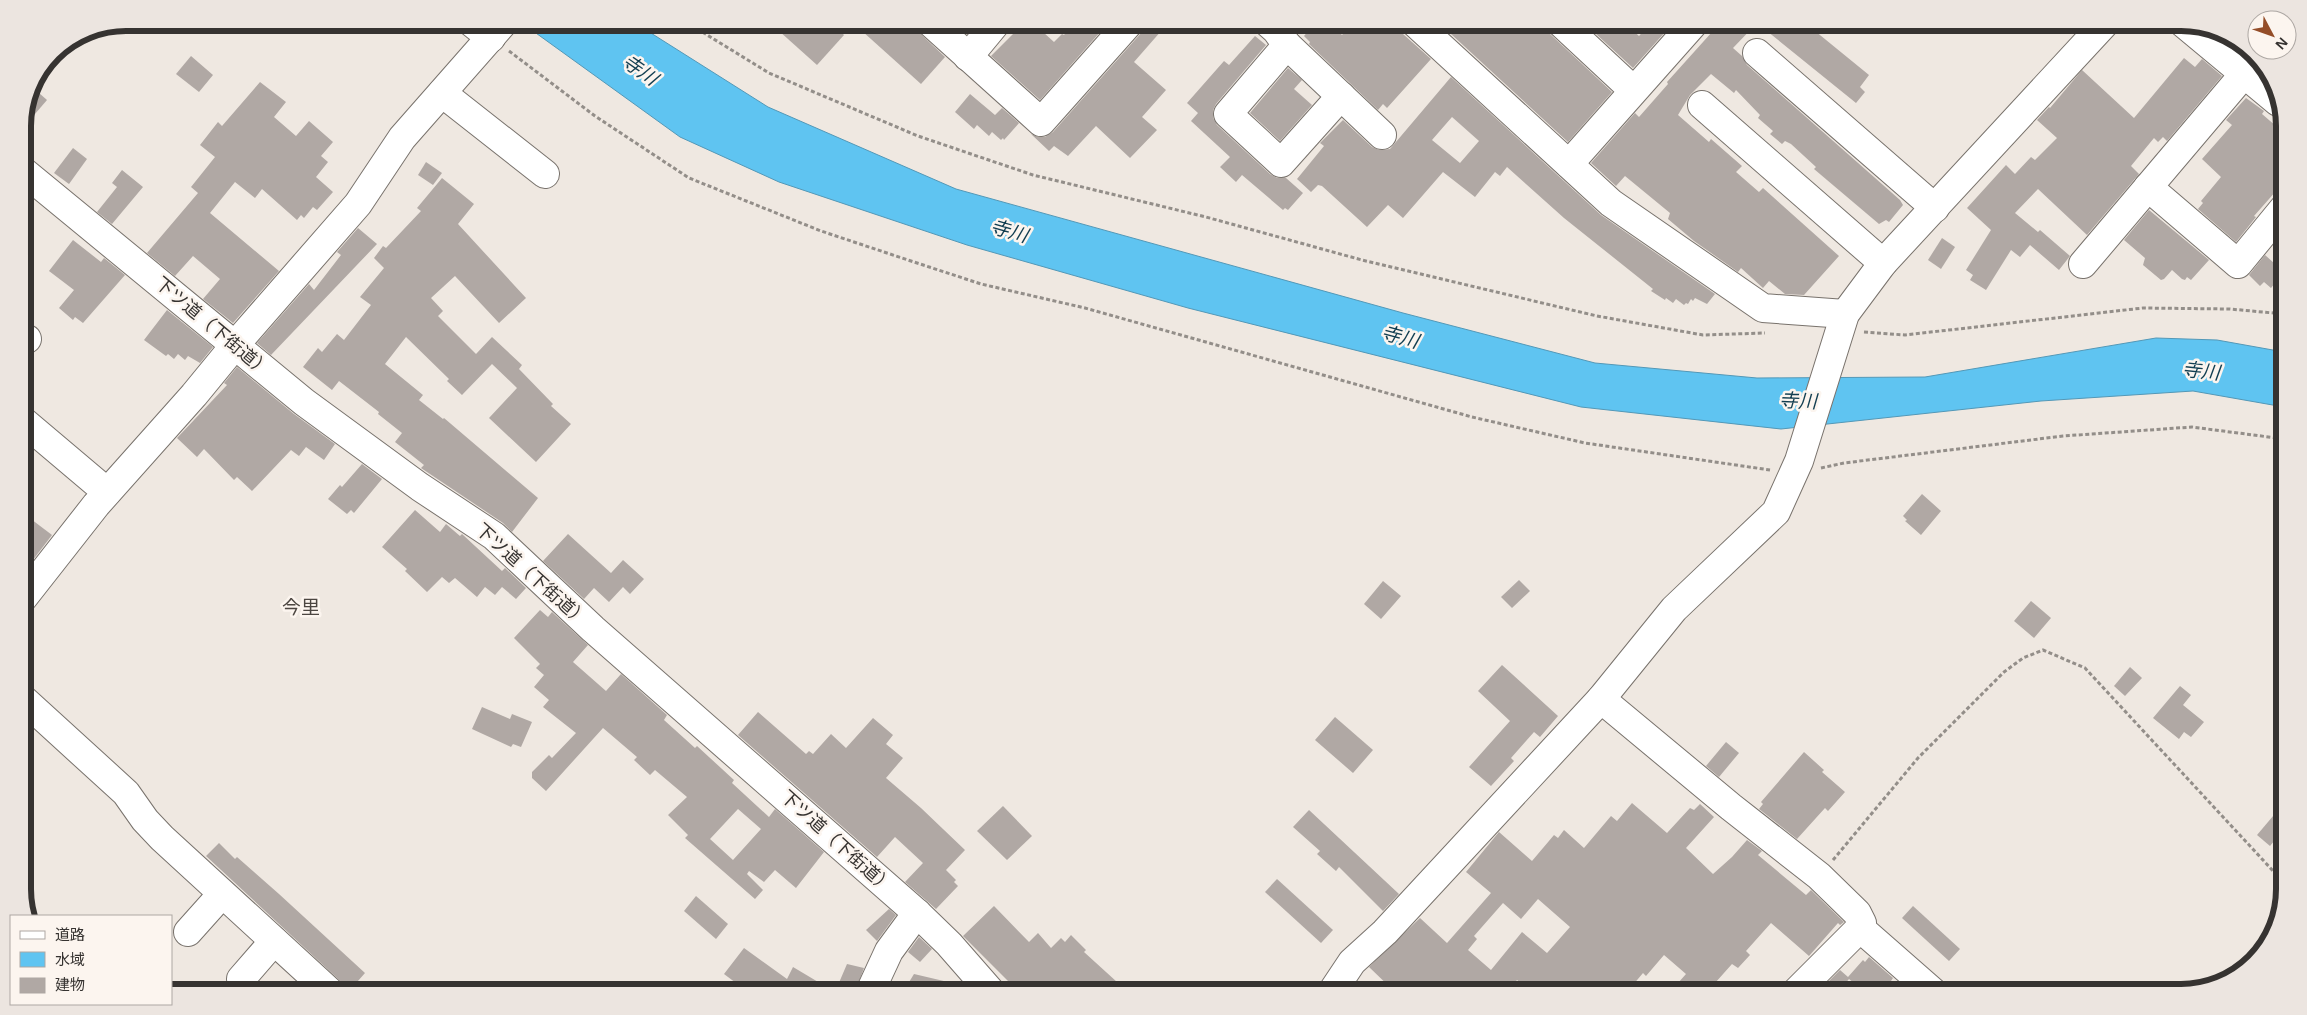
<svg xmlns="http://www.w3.org/2000/svg" width="2307" height="1015" viewBox="0 0 2307 1015" font-family="Helvetica,'Noto Sans JP',sans-serif">
	<style>
		.water { fill: #5fc4f1; stroke: #5398b7 }
		.building { fill: #b0a8a4; fill-rule: evenodd }
		.lines { fill: none; stroke-linecap: round; stroke-linejoin: round }
		.minor-casing { stroke: #78726c; stroke-width: 30 }
		.path { stroke: #938e89; stroke-width: 3; stroke-dasharray: 4 2.5; stroke-linecap: butt }
		.minor { stroke: #fff; stroke-width: 28 }
		.labels { text-anchor: middle; dominant-baseline: central; stroke-width: 5; stroke-linejoin: round; paint-order: stroke }
		.street-label { font-size: 18px; fill: #363331; stroke: #fcf5ef }
		.water-label { font-size: 19px; font-style: italic; fill: #123e51; stroke: #fcf5ef }
		.neighbourhood-label { font-size: 19px; fill: #4c4641; stroke: #fcf5ef }
		.rim { fill: none; stroke: #363331; stroke-width: 6 }
	</style>
	<rect width="100%" height="100%" fill="#efe8e1"/>
	<path class="water" d="M522,23H635L768,107L956,189L1403,313L1595,363L1757,378L1925,377L2156,338L2217,340L2284,352V407L2193,391L2041,401L1781,429L1581,407L1188,308L967,245L779,182L680,137Z"/>
	<g class="building">
		<path d="M769,22H831L844,35L817,65Z"/>
		<path d="M852,22H908L945,57L921,84Z"/>
		<path d="M954,22H976L967,34Z"/>
		<path d="M1025,22H1032L1054,42L1062,34L1064,35L1075,22H1109L1040,100L991,56Z"/>
		<path d="M1145,22H1169L1134,62L1166,90L1142,117L1157,130L1130,158L1096,126L1068,156L1054,146L1049,151L1031,134L1038,137H1045L1053,132L1142,32Z"/>
		<path d="M1316,22H1329L1342,35L1354,22H1399L1403,34L1431,59L1387,108L1383,104L1378,110L1309,44L1310,42L1304,36Z"/>
		<path d="M1438,22H1484L1495,33L1504,22H1545L1549,33L1612,92L1568,142Z"/>
		<path d="M1583,22H1624L1639,36L1652,22H1674L1633,68Z"/>
		<path d="M1721,22H1804L1869,75L1860,87L1865,92L1856,103L1757,23L1733,48L1742,56L1747,65L1900,200L1903,205L1889,222L1886,220L1879,224L1814,169L1816,167L1791,144L1785,141L1782,144L1770,134L1773,131L1758,118L1760,115L1736,90L1734,93L1711,74L1690,95L1678,115L1709,142L1711,139L1742,166L1736,172L1759,192L1763,188L1839,256L1804,295L1785,294L1769,281L1763,288L1741,268L1738,272L1694,241L1668,219L1670,213L1625,176L1616,186L1591,163L1635,113L1639,117L1668,84L1667,82Z"/>
		<path d="M1255,36L1266,45L1216,104L1213,110V118L1217,125L1270,174L1277,178H1286L1303,193L1288,210L1285,208L1283,210L1242,175L1236,182L1220,167L1230,157L1191,121L1198,113L1187,103L1224,61L1229,65Z"/>
		<path d="M191,56L213,75L199,92L176,74Z"/>
		<path d="M2184,58L2195,67L2202,59L2222,76L2167,141L2163,137L2158,142L2154,138L2131,166L2139,174L2087,235L2038,189L2015,213L2038,232L2040,230L2070,256L2059,270L2030,245L2020,257L2011,250L1986,290L1970,280L1973,275L1966,270L1991,230L1967,208L2006,165L2015,174L2031,157L2035,160L2057,138L2037,120L2049,107L2050,108L2082,70L2134,118Z"/>
		<path d="M1288,68L1302,80L1294,89L1312,105L1280,141L1250,113Z"/>
		<path d="M1451,77L1601,215L1715,294L1707,304L1695,298L1693,301L1691,299L1688,304L1686,303L1684,305L1676,299L1673,303L1666,298L1665,300L1651,291L1653,289L1564,218L1507,167L1500,176L1495,172L1475,197L1443,172L1403,218L1388,205L1367,227L1322,186L1318,185L1311,192L1297,179L1324,146L1320,143L1343,120L1372,147L1379,150L1390,149ZM1452,117L1479,141L1460,163L1432,140Z"/>
		<path d="M260,82L286,102L274,117L296,136L309,121L333,142L321,156L328,162L316,177L333,192L317,210L313,207L304,218L301,215L297,220L262,189L255,198L235,182L210,213L279,271L233,323L203,299L220,279L193,256L175,276L147,253L198,193L191,187L215,157L200,145L218,122L222,126Z"/>
		<path d="M31,86L47,100L23,128V120Z"/>
		<path d="M970,94L995,115L1002,108L1019,123L1004,140L1003,138L1001,140L992,132L989,136L977,125L974,129L955,112Z"/>
		<path d="M2246,98L2264,111L2262,114L2284,133V182L2254,216L2256,217L2236,242L2198,209L2203,203L2201,201L2221,177L2202,159L2232,125L2226,120Z"/>
		<path d="M73,148L87,159L69,184L54,173Z"/>
		<path d="M426,162L442,173L433,185L418,175Z"/>
		<path d="M122,170L143,187L112,224L97,212L117,187L112,183Z"/>
		<path d="M442,178L474,204L458,224L526,298L499,323L455,276L431,298L443,311L438,316L476,354L492,337L522,365L519,369L553,404L551,406L571,424L536,462L489,418L517,388L492,364L462,395L447,381L449,379L406,337L385,364L423,395L419,400L443,419L444,418L538,498L512,532L503,523L421,468L424,465L395,442L402,433L378,414L379,412L339,381L332,390L303,367L318,348L322,352L337,334L344,340L371,305L360,297L384,268L374,258L383,246L386,248L421,211L417,208Z"/>
		<path d="M2149,210L2209,260L2191,280L2187,277L2185,280L2182,279L2172,270L2164,279L2161,280L2143,265L2145,258L2124,240Z"/>
		<path d="M358,228L377,244L271,355L257,343L309,284L314,290L341,255L337,252Z"/>
		<path d="M1942,238L1955,247L1941,269L1928,260Z"/>
		<path d="M73,240L101,262L104,258L125,275L83,323L75,317L73,320L59,308L74,290L49,271Z"/>
		<path d="M2265,255L2284,272L2271,288L2264,282L2260,286L2249,275Z"/>
		<path d="M167,310L213,347L200,363L188,356L185,360L178,354L174,359L168,354L166,356L144,340Z"/>
		<path d="M237,367L294,414L335,444L324,460L306,447L299,456L291,450L252,491L237,477L234,480L204,449L197,457L177,438L227,385L224,383Z"/>
		<path d="M362,464L382,479L354,513L351,510L347,514L328,499L340,485L342,487Z"/>
		<path d="M1922,494L1941,511L1921,535L1905,521L1907,520L1903,516Z"/>
		<path d="M415,510L440,532L446,524L460,536L462,534L502,571L505,568L526,588L516,599L502,587L495,595L485,587L477,597L455,578L449,583L442,577L427,592L405,571L407,569L382,547Z"/>
		<path d="M23,513L52,535L23,573Z"/>
		<path d="M568,534L611,573L623,560L644,579L630,594L623,587L609,602L594,588L584,599L543,561Z"/>
		<path d="M1519,580L1530,591L1512,608L1501,597Z"/>
		<path d="M1383,581L1401,596L1381,619L1364,604Z"/>
		<path d="M2031,601L2051,618L2034,638L2014,621Z"/>
		<path d="M540,610L548,617L552,612L588,645L573,662L606,691L621,674L667,715L664,720L695,748L697,746L734,780L732,783L769,817L775,809L824,852L796,888L775,870L764,882L749,871L747,874L763,890L755,899L685,838L688,835L668,815L687,797L655,770L650,775L634,760L637,757L603,728L546,791L532,778V772L549,755L552,758L576,733L543,707L549,700L534,687L544,675L536,668L540,664L514,638ZM738,809L761,829L733,860L710,839Z"/>
		<path d="M1502,665L1558,716L1540,737L1534,732L1511,758L1514,761L1491,786L1469,767L1510,721L1478,691Z"/>
		<path d="M2130,667L2142,678L2125,696L2114,686Z"/>
		<path d="M2180,686L2191,695L2183,705L2204,722L2191,737L2184,732L2179,739L2153,718Z"/>
		<path d="M482,707L510,719L512,714L532,722L521,747L513,744L511,747L472,729Z"/>
		<path d="M758,712L806,754L809,751L813,754L831,734L846,748L873,718L893,735L886,744L903,758L886,778L921,808L965,850L946,870L956,880L954,882L958,886L936,909L905,882L923,863L895,837L877,857L738,735Z"/>
		<path d="M1335,717L1373,750L1353,773L1315,740Z"/>
		<path d="M1726,742L1739,753L1719,777L1706,766Z"/>
		<path d="M1804,752L1824,770L1822,772L1845,792L1828,811L1825,808L1797,839L1759,809L1763,804L1761,802Z"/>
		<path d="M1632,803L1667,833L1690,808L1694,810L1700,804L1714,817L1686,848L1713,874L1732,857L1747,840L1762,851L1758,855L1806,895L1811,890L1844,922L1840,925L1838,923L1809,956L1771,923L1746,951L1750,955L1738,968L1732,964L1707,992H1670L1686,974L1664,955L1646,976L1643,973L1627,992H1532L1517,980L1507,992H1395L1369,967L1420,918L1447,943L1491,893L1466,872L1499,832L1532,861L1554,835L1558,838L1564,830L1584,848L1611,816L1617,821ZM1538,899L1570,927L1547,953L1522,932L1491,970L1468,950L1477,939L1474,936L1503,903L1521,919Z"/>
		<path d="M2284,803V829L2270,846L2257,835Z"/>
		<path d="M1003,806L1032,836L1007,860L977,831Z"/>
		<path d="M1309,810L1399,894L1383,911L1339,867L1336,871L1317,854L1320,851L1293,827Z"/>
		<path d="M219,843L235,859L237,857L279,894L365,973L350,990L206,856Z"/>
		<path d="M1277,879L1333,930L1321,943L1265,892Z"/>
		<path d="M696,896L728,924L716,939L684,911Z"/>
		<path d="M994,906L1029,942L1038,933L1051,948L1061,938L1065,942L1071,935L1086,950L1084,952L1128,992H1019L963,936Z"/>
		<path d="M1913,906L1960,949L1949,961L1902,918Z"/>
		<path d="M889,909L896,915L877,941L866,930Z"/>
		<path d="M919,937L932,949L920,962L908,952Z"/>
		<path d="M744,948L787,979L793,967L835,992L847,964L864,968L855,992H748L724,974Z"/>
		<path d="M1869,957L1893,978L1891,981L1905,992H1865L1849,979L1838,992H1818L1840,970L1848,977L1863,960L1865,962Z"/>
		<path d="M914,974L965,986V992H903Z"/>
	</g>
	<g class="lines">
		<defs>
			<g id="minor">
				<path d="M471,22L491,38"/>
				<path d="M930,22L1041,122L1130,22"/>
				<path d="M1267,22L1276,30L1287,45L1382,135"/>
				<path d="M1414,22L1611,203L1763,308L1845,314"/>
				<path d="M1560,22L1633,90"/>
				<path d="M2183,23L2278,102"/>
				<path d="M1287,45L1228,114L1281,163L1341,96"/>
				<path d="M1757,53L1935,208"/>
				<path d="M968,57L997,22"/>
				<path d="M442,93L545,174"/>
				<path d="M1702,105L1883,263"/>
				<path d="M1569,164L1695,22"/>
				<path d="M23,171L304,402L420,487L494,536L593,629L917,913L949,944L991,992"/>
				<path d="M2148,187L2238,264L2284,208"/>
				<path d="M2083,264L2244,74"/>
				<path d="M23,337L27,339"/>
				<path d="M23,421L107,492"/>
				<path d="M23,598L96,505L194,395L235,345L358,204L402,138L504,22"/>
				<path d="M23,699L126,793L145,820L162,838L330,992"/>
				<path d="M1601,699L1731,807L1819,876L1857,913L1862,923L1860,928L1796,992"/>
				<path d="M1860,928L1933,992"/>
				<path d="M188,932L222,894"/>
				<path d="M241,979L274,941"/>
				<path d="M870,992L889,951L917,913"/>
				<path d="M1332,992L1352,962L1385,932L1601,699L1674,609L1776,512L1799,461L1845,314L1883,263L2106,22"/>
			</g>
		</defs>
		<use href="#minor" class="minor-casing"/>
		<g class="path">
			<path d="M686,22L769,73L918,136L1033,175L1206,217L1362,260L1597,316L1703,335L1765,333"/>
			<path d="M509,51L595,116L689,178L821,231L911,261L981,284L1085,308L1472,417L1585,443L1770,470"/>
			<path d="M1864,332L1905,335L2143,308L2230,309L2284,314"/>
			<path d="M1821,468L1844,463L2063,436L2192,427L2284,439"/>
			<path d="M1833,860L1918,758L2004,672L2023,658L2043,650L2085,668L2275,873L2284,880"/>
		</g>
		<use href="#minor" class="minor"/>
	</g>
	<g class="labels">
		<g class="street-label">
			<text transform="translate(213 327) rotate(40)">下ツ道（下街道）</text>
			<text transform="translate(532 575) rotate(42)">下ツ道（下街道）</text>
			<text transform="translate(837 842) rotate(42)">下ツ道（下街道）</text>
		</g>
		<g class="water-label">
			<text transform="translate(640 70) rotate(35)">寺川</text>
			<text transform="translate(1009 231) rotate(16)">寺川</text>
			<text transform="translate(1400 337) rotate(15)">寺川</text>
			<text transform="translate(2201 371) rotate(6)">寺川</text>
			<text transform="translate(1798 401) rotate(2)">寺川</text>
		</g>
		<g class="neighbourhood-label">
			<text x="301" y="607">今里</text>
		</g>
	</g>
	<path d="M0 0H2307V1015H0ZM126 31H2181A95 95 0 0 1 2276 126V889A95 95 0 0 1 2181 984H126A95 95 0 0 1 31 889V126A95 95 0 0 1 126 31Z" fill="#ece5e0" fill-rule="evenodd"/>
	<path class="rim" d="M126 31H2181A95 95 0 0 1 2276 126V889A95 95 0 0 1 2181 984H126A95 95 0 0 1 31 889V126A95 95 0 0 1 126 31Z"/>
	<rect x="10" y="915" width="162" height="90" fill="#fcf5ef" stroke="#ada7a3"/>
	<rect x="20" y="931" width="25" height="8" fill="#ffffff" stroke="#ada7a3"/>
	<text x="55" y="940" font-size="15" fill="#363331">道路</text>
	<rect x="20" y="952" width="25" height="15" fill="#5fc4f1" stroke="#ada7a3"/>
	<text x="55" y="965" font-size="15" fill="#363331">水域</text>
	<rect x="20" y="978" width="25" height="15" fill="#b0a8a4" stroke="#ada7a3"/>
	<text x="55" y="990" font-size="15" fill="#363331">建物</text>
	<g transform="translate(2272 35) rotate(131)"><circle r="24" fill="#fcf5ef" stroke="#ada7a3"/>
	<path d="M0-4L9 19L0 12L-9 19Z" fill="#944d28"/>
	<text y="-8" font-size="14" font-weight="bold" text-anchor="middle" fill="#363331">N</text>
	</g>
</svg>
